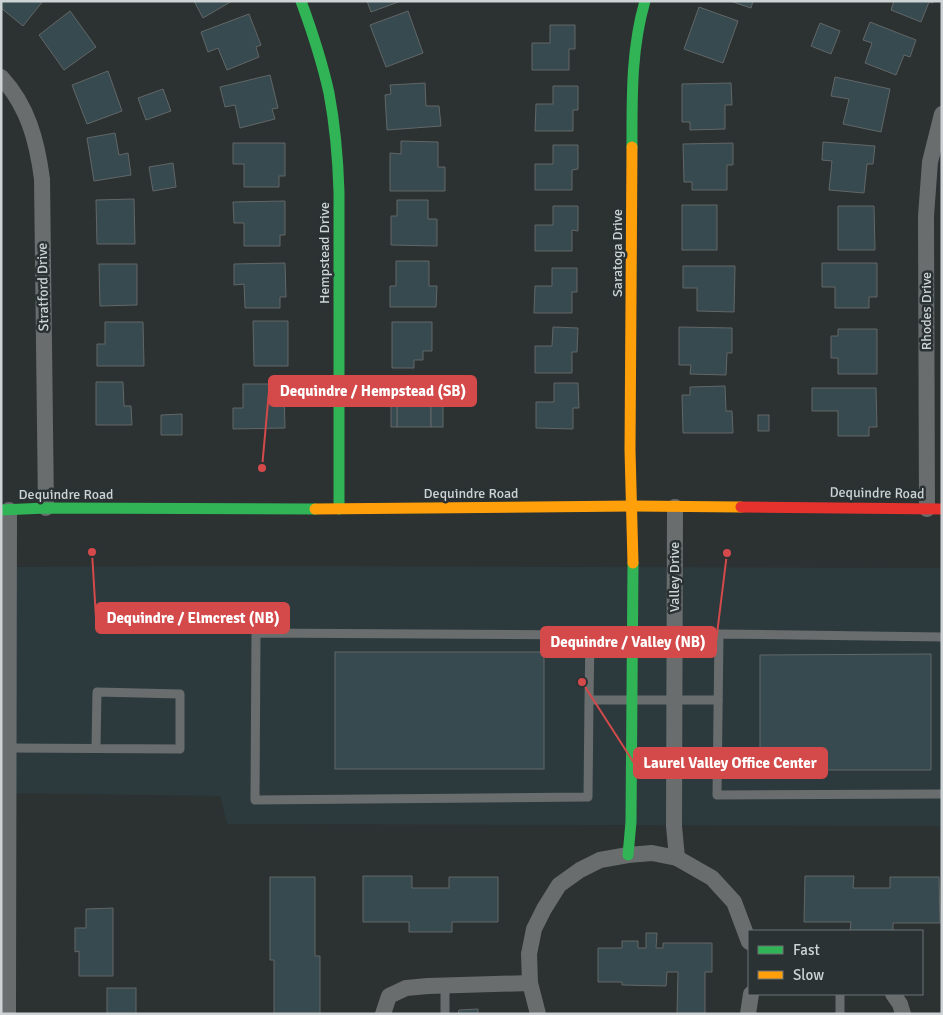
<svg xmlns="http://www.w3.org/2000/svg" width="943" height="1015" viewBox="0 0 943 1015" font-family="Signika,sans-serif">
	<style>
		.built { fill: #2c3a3e }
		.building { fill: #374a4f; stroke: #626667 }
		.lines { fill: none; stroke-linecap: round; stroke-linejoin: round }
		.lane { stroke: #6a6d6e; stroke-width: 9 }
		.street { stroke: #6a6d6e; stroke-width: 16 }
		.fast { stroke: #30b455; stroke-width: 11 }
		.slow { stroke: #ff9f0a; stroke-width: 11 }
		.jam { stroke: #e5322d; stroke-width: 11 }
		.labels { text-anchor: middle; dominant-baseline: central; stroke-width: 5; stroke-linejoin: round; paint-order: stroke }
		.street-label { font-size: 14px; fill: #ced3d5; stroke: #2a3234 }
		.leader { fill: none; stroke: #d44a4b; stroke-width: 2 }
		.callout-dot { fill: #d44a4b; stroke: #2a3234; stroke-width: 2 }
		.callout { fill: #d44a4b; stroke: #d44a4b; stroke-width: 2 }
		.callout-label { font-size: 15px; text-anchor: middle; font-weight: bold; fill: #fff }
	</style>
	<rect width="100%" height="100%" fill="#2c3132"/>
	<path class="built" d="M222,566L942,568V826L227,824L220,796L1,793V567Z"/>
	<g class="building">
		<path d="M1,1H43L23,26L1,8Z"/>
		<path d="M194,1H232L203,18Z"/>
		<path d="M367,1H401L371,12Z"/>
		<path d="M730,1H753L751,8Z"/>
		<path d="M894,1H934L933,3L929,2L921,22L891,10Z"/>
		<path d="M699,7L738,21L723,63L684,49Z"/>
		<path d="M70,11L96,47L64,70L39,35Z"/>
		<path d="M408,11L423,53L386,67L370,25Z"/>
		<path d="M249,14L261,45L256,47L259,57L227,70L218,48L208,52L201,32Z"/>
		<path d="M870,22L916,40L910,57L904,55L896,75L865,63L872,43L863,40Z"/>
		<path d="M820,23L840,31L831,54L811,46Z"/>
		<path d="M550,25H575V49H569V70H532V43H550Z"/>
		<path d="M108,71L122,111L87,124L72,85Z"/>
		<path d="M270,75L278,108L272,109L275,119L240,128L235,105L225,107L220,87Z"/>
		<path d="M835,77L890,89L881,132L843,124L849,99L831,96Z"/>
		<path d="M425,83L426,106H439L441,126L387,130L385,95L391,94L390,85Z"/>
		<path d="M731,83L732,105H725V129L690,130V122H682V84Z"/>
		<path d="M553,86H578V110H573V131H535L536,104H553Z"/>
		<path d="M163,89L171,111L146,120L138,98Z"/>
		<path d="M115,133L119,155L128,153L131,175L94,181L87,138Z"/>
		<path d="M401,141L438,142V167H445V191H390V153L401,154Z"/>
		<path d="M823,142L875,146L873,164H867L864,193L829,190L832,161L822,160Z"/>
		<path d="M233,143H285V176H279V187H244V164H233Z"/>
		<path d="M733,143V165H727V190H692V182H684L683,144Z"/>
		<path d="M553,145H578V169L572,170V190H535V164H553Z"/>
		<path d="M173,163L176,187L153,191L149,167Z"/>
		<path d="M134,199L135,244H97L96,200Z"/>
		<path d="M397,200H428V219H437V246L391,245V216H397Z"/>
		<path d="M285,201V235H280V246H244V223H234L233,202Z"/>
		<rect x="682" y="205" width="35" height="45"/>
		<path d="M553,206H578V231L572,230V251H535V225H553Z"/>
		<path d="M838,206H874L875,250H838Z"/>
		<path d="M396,261H429V286H437L436,307H390V286H396Z"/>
		<path d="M285,263L286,297H280V308H245L244,284L234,285V264Z"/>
		<path d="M822,263H877V297H869V308H835V287H822Z"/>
		<path d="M99,264H137V305L100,306Z"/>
		<path d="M683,266H735L734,312L697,311V288H683Z"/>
		<path d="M552,268H577V292H572V313H534L535,286H552Z"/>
		<path d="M253,321H288V366H254Z"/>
		<path d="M105,322H143L144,366H97V344H105Z"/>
		<path d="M392,322H432V351H423V360H414V368H392Z"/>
		<path d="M553,327L578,328L577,352H572V373H535V346H552Z"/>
		<path d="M679,327L732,328V353H727L726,375L690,374L691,365H679Z"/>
		<path d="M838,329H877V374H838V358H831V336H838Z"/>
		<path d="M96,382H123L124,406H131L132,425H96Z"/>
		<rect x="397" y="383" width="34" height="44"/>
		<path d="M554,383H578L579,408H573V429L536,428V402H554Z"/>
		<path d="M243,384H279V394H284L285,428L233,429V408H243Z"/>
		<path d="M725,386L726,411H732L733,433H683L682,395H690V387Z"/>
		<path d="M812,388H876L877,427H869V436H838V411H812Z"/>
		<rect x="391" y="392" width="6" height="35"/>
		<rect x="431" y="404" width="12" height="23"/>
		<path d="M182,414V435H161V415Z"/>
		<rect x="758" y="415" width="11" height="16"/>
		<rect x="335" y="652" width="209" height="117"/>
		<path d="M931,654V770H760V655Z"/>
		<path d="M363,876H412V888H449V877H498V922H452V932H409V922H363Z"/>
		<path d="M805,876H854L853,888H890V877H939L940,923H893V931H850L851,922H804Z"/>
		<path d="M270,877H315V956H320V1014H274V960H270Z"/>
		<path d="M113,908V976H79V951L75,952V928H86V909Z"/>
		<path d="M646,933H657L656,948H663V943H712V972H705V1014H677L678,972H667L666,986L622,985V982H598V948H622V941H638V948H646Z"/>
		<rect x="107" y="988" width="29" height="26"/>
		<path d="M478,1009V1014H458L459,1010Z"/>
	</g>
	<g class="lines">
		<g class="lane">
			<path d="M942,637L719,634L717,795L942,794"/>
			<path d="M589,700L588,797L255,800L256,633L590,635L589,700H718"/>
			<path d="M9,748L180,749V694L97,692L96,747"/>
			<path d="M445,1014V986"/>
			<path d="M840,1014V994"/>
		</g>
		<g class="street">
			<path d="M1,77C28,106 37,141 42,179L46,508"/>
			<path d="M675,507L674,826L677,858"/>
			<path d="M927,509L926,216L930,162L942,114"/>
			<path d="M893,994L900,1004L903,1014"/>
			<path d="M8,1014L9,510"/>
			<path d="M383,1014L389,996L406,988L428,986L530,983"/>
			<path d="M538,1014L530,983L529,954L534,929L544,909L559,885L580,870L600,860L628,855L652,853L677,858L712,878L734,902L749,942"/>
			<path d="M748,1014L751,994"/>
		</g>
		<g class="fast">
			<path d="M301,1C312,31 322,61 329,93C335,125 338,159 339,192V509"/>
			<path d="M632,147C632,98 631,49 645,1"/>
			<path d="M1,510L46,508L315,509"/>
			<path d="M628,855L631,822L633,563"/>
		</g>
		<g class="slow">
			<path d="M632,147L630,450L633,563"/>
			<path d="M315,509L633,506L741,507"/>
		</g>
		<path class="jam" d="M741,507L942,509"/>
	</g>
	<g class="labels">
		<g class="street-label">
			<text transform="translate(324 253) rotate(-90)">Hempstead Drive</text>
			<text transform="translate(617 253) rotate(-90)">Saratoga Drive</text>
			<text transform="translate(43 287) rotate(-91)">Stratford Drive</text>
			<text transform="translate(926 311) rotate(-90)">Rhodes Drive</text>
			<text x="471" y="493">Dequindre Road</text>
			<text transform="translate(877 493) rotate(1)">Dequindre Road</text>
			<text x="66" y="494">Dequindre Road</text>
			<text transform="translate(674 577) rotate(-90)">Valley Drive</text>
		</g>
	</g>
	<path class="leader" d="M262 468L269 391M92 552L96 618M727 553L716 642M582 682L634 763"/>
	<g class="callout-dot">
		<circle cx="262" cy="468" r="5"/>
		<circle cx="92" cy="552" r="5"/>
		<circle cx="727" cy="553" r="5"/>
		<circle cx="582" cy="682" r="5"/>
	</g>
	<g class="callout">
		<rect x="269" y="376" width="207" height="30" rx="5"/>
		<rect x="96" y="603" width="193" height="30" rx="5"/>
		<rect x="541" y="627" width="175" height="30" rx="5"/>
		<rect x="634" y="748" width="193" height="30" rx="5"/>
	</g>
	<g class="callout-label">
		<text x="373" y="396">Dequindre / Hempstead (SB)</text>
		<text x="193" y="623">Dequindre / Elmcrest (NB)</text>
		<text x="628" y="647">Dequindre / Valley (NB)</text>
		<text x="730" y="768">Laurel Valley Office Center</text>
	</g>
	<rect width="943" height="1015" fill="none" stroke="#ced3d5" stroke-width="5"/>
	<rect x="748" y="930" width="175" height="65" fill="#2a3234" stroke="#6c7274"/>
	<rect x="758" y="946" width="25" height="8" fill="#30b455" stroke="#6c7274"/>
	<text x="793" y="955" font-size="15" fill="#ced3d5">Fast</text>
	<rect x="758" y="971" width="25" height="8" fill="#ff9f0a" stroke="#6c7274"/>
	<text x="793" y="980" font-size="15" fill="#ced3d5">Slow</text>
</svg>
